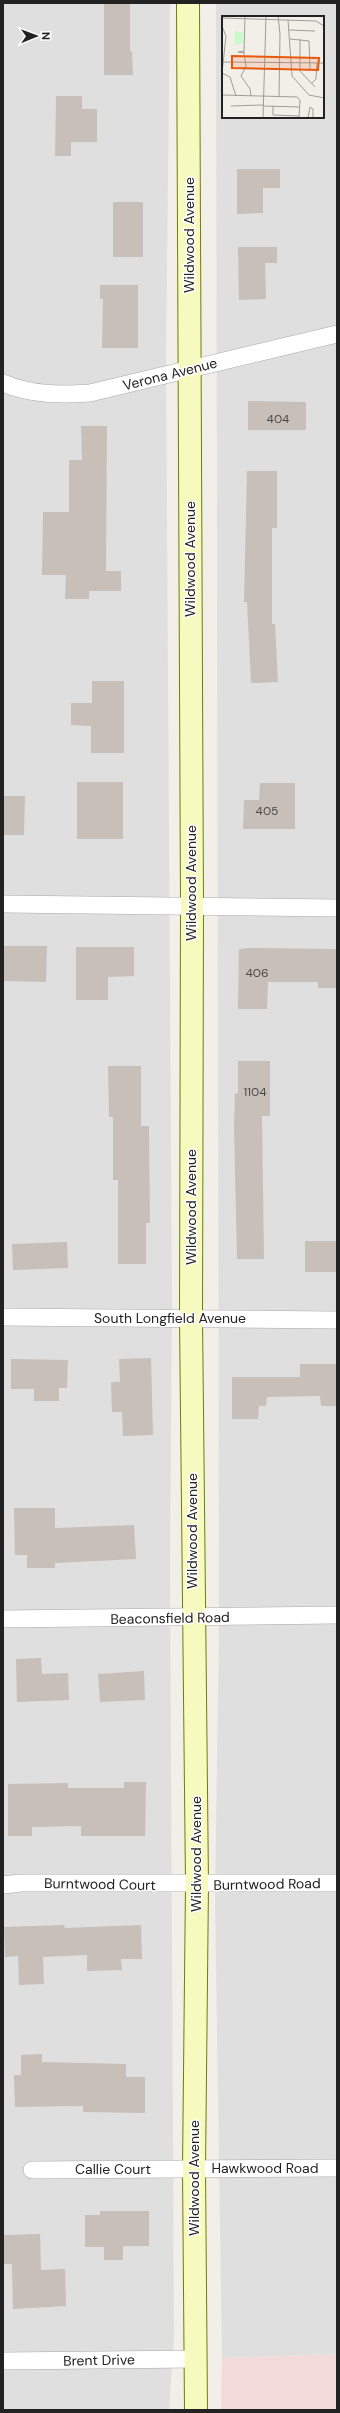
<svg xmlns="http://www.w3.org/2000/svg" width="340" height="2413" viewBox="0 0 340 2413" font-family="'DM Sans',sans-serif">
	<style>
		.residential { fill: #e0dfdf; fill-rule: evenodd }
		.commercial { fill: #f2dad9 }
		.building { fill: #c7bfb8 }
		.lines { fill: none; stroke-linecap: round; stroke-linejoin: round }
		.street-casing { stroke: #a9a9a9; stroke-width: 18 }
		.secondary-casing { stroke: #707d05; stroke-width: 24 }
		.street { stroke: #fff; stroke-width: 17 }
		.secondary { stroke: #f7fabf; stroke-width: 22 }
		.labels { text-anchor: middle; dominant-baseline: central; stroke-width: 3; stroke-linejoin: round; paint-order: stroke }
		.number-label { font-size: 12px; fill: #4b4948 }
		.street-label { font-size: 14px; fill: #222; stroke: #fff }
		.inset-road { fill: none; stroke: #9f9d99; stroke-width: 1 }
		.view { fill: #e8590c; fill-opacity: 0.15; stroke: #e8590c; stroke-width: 2 }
		.inset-edge { fill: none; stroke: #222; stroke-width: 2 }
	</style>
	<rect width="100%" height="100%" fill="#f2efe9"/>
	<g class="residential">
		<path d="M3,3H170L166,358L172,1302L170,1564L174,2336L169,2410H3Z"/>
		<path d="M216,3H337V2354L222,2358L215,1897L219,1629ZM223,17H323V117H223Z"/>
	</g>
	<path class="commercial" d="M337,2354V2410H221L222,2358Z"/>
	<g class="building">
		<path d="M104,3H130V51L132,52L133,75H104Z"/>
		<path d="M56,96H82V109H97V142H71V156H55Z"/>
		<path d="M237,169H280V188H263V213L237,214Z"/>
		<rect x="113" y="202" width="30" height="55"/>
		<path d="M238,247H277V263H265L266,299L239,300Z"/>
		<path d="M100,285H138V348H102L103,299H100Z"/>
		<path d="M248,401L306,402V430H248Z"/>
		<path d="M81,426H107L106,571H121V591H89V599H65L66,575H42L43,512H69V460H82Z"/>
		<path d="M247,471H277V528H272V624H275L278,682L251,683L247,602H244Z"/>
		<path d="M92,681H124V753H91V726L71,725V703H92Z"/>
		<rect x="77" y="782" width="46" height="57"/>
		<path d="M260,783H295V829H243L244,800H259Z"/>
		<path d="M3,796H25L24,835H3Z"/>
		<path d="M3,946H47L46,982L3,981Z"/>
		<path d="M76,947H134V976L108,977V1000H76Z"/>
		<path d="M248,948L337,949V988H318V982H268L267,1009H238L239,949Z"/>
		<path d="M238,1061H270V1116H262L264,1259H237L234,1127L235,1093L238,1094Z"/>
		<path d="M108,1066H141V1126H149L150,1223H146V1264H118V1180H113V1117H109Z"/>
		<rect x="305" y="1241" width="32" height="31"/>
		<path d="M67,1242L68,1268L13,1270L12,1244Z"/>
		<path d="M151,1358L153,1435L123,1436L122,1412H112L111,1382H120L119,1359Z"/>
		<path d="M11,1359L68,1360L67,1388H59V1401H34V1389H11Z"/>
		<path d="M300,1364H337V1406H321L320,1396L267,1397L266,1406H259L258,1419H232V1377H300Z"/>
		<path d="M14,1508H55V1528L134,1525L136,1559L55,1563V1568H27V1555H15Z"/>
		<path d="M41,1658L42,1674L68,1673L69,1700L17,1702L16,1659Z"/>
		<path d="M144,1671L145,1700L100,1702L98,1674Z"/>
		<path d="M124,1782H146L145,1836H81V1826L32,1827V1836H8V1784L68,1783V1788H124Z"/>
		<path d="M64,1925L65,1928L141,1925L142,1959H121L122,1970L87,1971V1955L43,1957L44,1984L19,1985L18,1956L5,1957L4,1927Z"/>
		<path d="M42,2054V2062L126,2064V2077H145V2113L83,2112V2106L15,2107L14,2075H21V2055Z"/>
		<path d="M100,2211H149V2246H123V2260H104V2247H85V2215H100Z"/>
		<path d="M40,2234L41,2270L65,2269L66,2306L13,2309L12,2264H4L3,2235Z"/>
	</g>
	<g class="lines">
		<defs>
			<g id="street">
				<path d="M3,383C31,395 61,395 90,393L337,334"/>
				<path d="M3,904L337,908"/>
				<path d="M3,1317L337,1320"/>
				<path d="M3,1619L337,1615"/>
				<path d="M3,1885L21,1883H337"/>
				<path d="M32,2170L337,2168"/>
				<path d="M3,2361L196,2359"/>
			</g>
			<path id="secondary" d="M188,3L192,907L191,1318L197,1884L194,2169L196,2410"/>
		</defs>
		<use href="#street" class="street-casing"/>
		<use href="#secondary" class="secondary-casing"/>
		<use href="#street" class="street"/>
		<use href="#secondary" class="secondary"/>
	</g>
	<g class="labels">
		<g class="number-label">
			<text x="278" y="419">404</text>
			<text x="267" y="811">405</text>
			<text x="257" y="973">406</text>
			<text x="255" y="1092">1104</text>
		</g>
		<g class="street-label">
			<text transform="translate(189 235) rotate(-90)">Wildwood Avenue</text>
			<text transform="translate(170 374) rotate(-14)">Verona Avenue</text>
			<text transform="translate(190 559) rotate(-90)">Wildwood Avenue</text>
			<text transform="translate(191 883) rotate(-90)">Wildwood Avenue</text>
			<text transform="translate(191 1207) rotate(-90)">Wildwood Avenue</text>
			<text x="170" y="1318">South Longfield Avenue</text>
			<text transform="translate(192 1531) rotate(-90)">Wildwood Avenue</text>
			<text transform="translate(170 1618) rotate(-1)">Beaconsfield Road</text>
			<text transform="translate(196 1854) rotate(-90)">Wildwood Avenue</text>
			<text transform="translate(100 1884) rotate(1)">Burntwood Court</text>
			<text transform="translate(267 1884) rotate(-1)">Burntwood Road</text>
			<text x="265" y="2168">Hawkwood Road</text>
			<text x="113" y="2169">Callie Court</text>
			<text transform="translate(194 2178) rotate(-90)">Wildwood Avenue</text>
			<text transform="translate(99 2360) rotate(-1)">Brent Drive</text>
		</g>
	</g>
	<g transform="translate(222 16)">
		<rect width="102" height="102" fill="#f2efe9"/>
		<path d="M13,15L21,16V27L13,29Z" fill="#c8facc"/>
		<path class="inset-road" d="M23,0L22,37L24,50L19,60L28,73L29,80M56,0L58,18L57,81M0,2L94,5L102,10M66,4L70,60L87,79L102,82M0,10L4,20L0,57M67,14L93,15M68,23L87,25L88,53M78,23V55L93,71M22,37L16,36L22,35M0,46L102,47M102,52V76M0,57L8,61L14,80M89,68L94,63L95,47M0,79L75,81L78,84L77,102M9,90L41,89M41,90L78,91M51,90V99L77,100M41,102L44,0M86,102L88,91L91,93V102"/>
		<path class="view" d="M10,40L97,42L96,54L10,52Z"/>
		<rect width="102" height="102" class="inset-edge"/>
	</g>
	<rect width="340" height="2413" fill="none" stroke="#222222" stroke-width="8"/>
	<g transform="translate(36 36) rotate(89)" stroke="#ffffff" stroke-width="3" paint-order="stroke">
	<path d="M0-3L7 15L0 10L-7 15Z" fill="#222222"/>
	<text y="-6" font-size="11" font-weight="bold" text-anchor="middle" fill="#222222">N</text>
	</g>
</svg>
